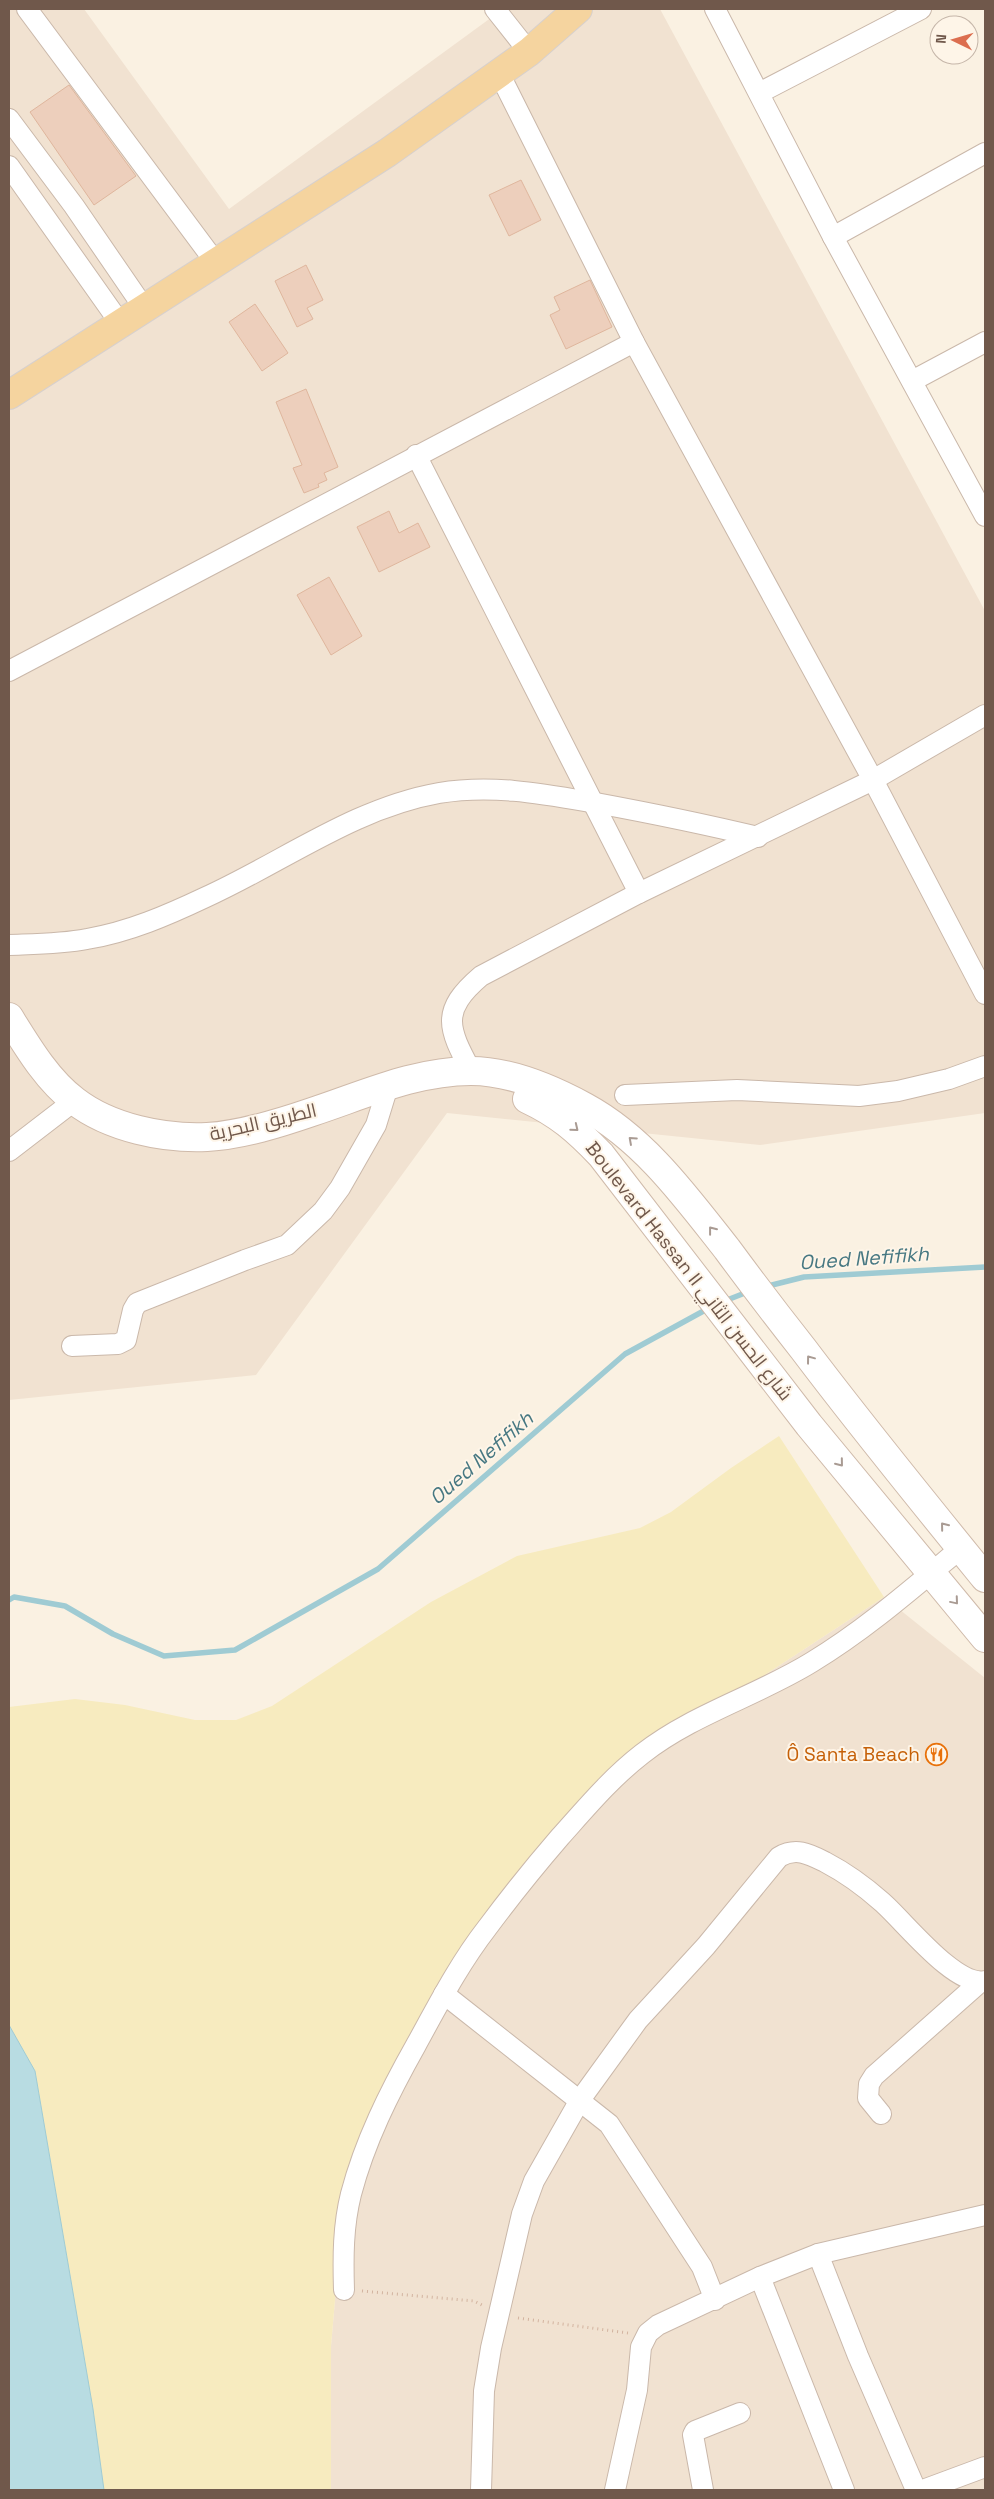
<svg xmlns="http://www.w3.org/2000/svg" width="994" height="2499" viewBox="0 0 994 2499" font-family="'Space Grotesk',Cairo,sans-serif">
	<style>
		.residential { fill: #f1e2d1 }
		.sand { fill: #f7ebbf }
		.water { fill: #b8dce2; stroke: #9fcbd3 }
		.lines { fill: none; stroke-linecap: round; stroke-linejoin: round }
		.stream { stroke: #9fcbd3; stroke-width: 5.5 }
		.building { fill: #edcfbc; stroke: #dfb69d }
		.street-casing { stroke: #cab8aa; stroke-width: 22 }
		.secondary-casing { stroke: #cfbaaa; stroke-width: 30 }
		.primary-casing { stroke: #d7d0cd; stroke-width: 30 }
		.path { stroke: #d2b39f; stroke-width: 3; stroke-dasharray: 1 4; stroke-linecap: butt }
		.street { stroke: #fff; stroke-width: 20 }
		.secondary { stroke: #fff; stroke-width: 28 }
		.primary { stroke: #f5d49f; stroke-width: 28 }
		.oneway { stroke: #a99b93 }
		.labels { text-anchor: middle; dominant-baseline: central; stroke-width: 4; stroke-linejoin: round; paint-order: stroke }
		.street-label { font-size: 19px; fill: #70584b; stroke: #fef5e8 }
		.food-label { font-size: 19px; fill: #c56008; stroke: #fef5e8; text-anchor: end }
		.water-label { font-size: 20px; font-style: italic; fill: #477882; stroke: #fef5e8 }
	</style>
	<rect width="100%" height="100%" fill="#faf1e2"/>
	<g class="residential">
		<path d="M9,9H84L229,209L503,9H660L985,611V1113L760,1145L447,1113L256,1375L9,1400Z"/>
		<path d="M884,1597L985,1678V2490H331V2346L342,2220L384,2103L469,1947L586,1792Z"/>
	</g>
	<path class="sand" d="M779,1436L884,1597L586,1792L469,1947L384,2103L342,2220L331,2346V2490H104L93,2409L35,2071L9,2025V1707L75,1699L125,1705L195,1720H236L272,1706L431,1602L517,1556L640,1528L671,1512L731,1468Z"/>
	<path class="water" d="M9,2025L35,2071L93,2409L104,2490H9Z"/>
	<g class="lines">
		<g class="stream">
			<path d="M764,1287L804,1277L985,1267"/>
			<path d="M722,1302L750,1291"/>
			<path d="M9,1600L14,1597L65,1606L113,1634L164,1656L235,1650L378,1569L625,1354L709,1308"/>
		</g>
	</g>
	<g class="building">
		<path d="M69,85L136,176L94,205L30,112Z"/>
		<path d="M521,180L541,220L509,236L489,195Z"/>
		<path d="M306,265L323,300L307,308L313,319L297,327L275,281Z"/>
		<path d="M590,280L612,327L566,349L550,315L560,310L554,297Z"/>
		<path d="M255,304L288,353L262,371L229,322Z"/>
		<path d="M306,389L338,467L324,473L327,480L318,484L319,487L304,493L293,468L302,465L276,402Z"/>
		<path d="M389,511L399,533L418,523L430,547L379,572L357,527Z"/>
		<path d="M329,577L362,636L331,655L297,595Z"/>
	</g>
	<g class="lines">
		<defs>
			<g id="street">
				<path d="M27,9L216,263"/>
				<path d="M495,9L529,52"/>
				<path d="M715,9L833,237L985,516"/>
				<path d="M499,73L634,342L873,780L985,994"/>
				<path d="M759,93L921,9"/>
				<path d="M9,119L74,206L144,308"/>
				<path d="M9,166L120,323"/>
				<path d="M833,237L985,153"/>
				<path d="M912,381L985,342"/>
				<path d="M416,455L639,893"/>
				<path d="M9,671L634,342"/>
				<path d="M9,945C35,944 62,944 87,939C129,932 168,915 206,897C283,862 354,808 439,793C493,784 544,794 596,803C650,813 704,824 758,837"/>
				<path d="M471,1071C448,1028 440,1011 481,976L639,893L873,780L985,715"/>
				<path d="M625,1095L737,1090L859,1096L898,1091L949,1079L985,1066"/>
				<path d="M9,1151L74,1101"/>
				<path d="M72,1346L118,1344L126,1340L133,1310L137,1303L245,1260L287,1245L323,1211L340,1188L376,1125L388,1086"/>
				<path d="M444,1994L609,2124L702,2267L715,2300"/>
				<path d="M881,2114L868,2098L869,2084L874,2076L979,1983"/>
				<path d="M818,2254L858,2356L916,2490"/>
				<path d="M760,2277L844,2490"/>
				<path d="M344,2290C343,2257 343,2226 351,2194C365,2141 389,2093 416,2045C438,2005 459,1964 487,1928C510,1897 535,1866 560,1837C586,1808 611,1778 642,1754C693,1714 757,1696 812,1662C865,1630 913,1588 961,1548"/>
				<path d="M481,2490L484,2391L491,2348L522,2214L534,2181L580,2100L638,2020L706,1946L779,1857C796,1847 809,1854 825,1862C846,1873 864,1886 882,1902C904,1921 955,1987 985,1981"/>
				<path d="M615,2490L637,2390L641,2347L648,2333L658,2325L760,2277L818,2254L985,2215"/>
				<path d="M703,2490L693,2435L695,2431L740,2413"/>
				<path d="M923,2490L985,2467"/>
			</g>
			<g id="secondary">
				<path d="M9,1017C27,1046 47,1080 75,1101C110,1128 164,1139 207,1137C242,1135 280,1123 312,1112C364,1095 415,1071 471,1071C509,1071 552,1089 585,1107C644,1139 686,1197 727,1249C752,1283 778,1317 804,1350C862,1427 924,1503 985,1578"/>
				<path d="M527,1099C559,1114 577,1130 601,1155L809,1425L985,1638"/>
			</g>
			<path id="primary" d="M9,395L387,153L529,52L578,9"/>
		</defs>
		<use href="#street" class="street-casing"/>
		<use href="#secondary" class="secondary-casing"/>
		<use href="#primary" class="primary-casing"/>
		<g class="path">
			<path d="M362,2291L474,2301L482,2305"/>
			<path d="M518,2318L628,2333"/>
		</g>
		<use href="#street" class="street"/>
		<use href="#secondary" class="secondary"/>
		<use href="#primary" class="primary"/>
	</g>
	<defs><path id="oneway-chevron" d="M-2-3.5L2.5 0L-2 3.5" fill="none" stroke-width="1.6" stroke-linecap="round" stroke-linejoin="round" transform="scale(1.25)"/></defs>
	<g class="oneway">
		<use href="#oneway-chevron" transform="translate(575 1128) rotate(39)"/>
		<use href="#oneway-chevron" transform="translate(632 1140) rotate(-138)"/>
		<use href="#oneway-chevron" transform="translate(712 1230) rotate(-128)"/>
		<use href="#oneway-chevron" transform="translate(810 1359) rotate(-127)"/>
		<use href="#oneway-chevron" transform="translate(840 1463) rotate(51)"/>
		<use href="#oneway-chevron" transform="translate(944 1526) rotate(-129)"/>
		<use href="#oneway-chevron" transform="translate(955 1601) rotate(50)"/>
	</g>
	<defs>
		<symbol id="restaurant-ring" viewBox="-11 -11 22 22"><circle r="9.5" fill="#fef5e8" stroke="#e8710a" stroke-width="1.5"/><path d="M-5-6h1v4h1v-4h1v4h1v-4h1v5L-1.5 .5V6h-2V.5L-5-1ZM5-6V6H3V1.5H1.5Q1.5-4 5-6Z" fill="#e8710a"/></symbol>
	</defs>
	<g fill-rule="evenodd">
		<use href="#restaurant-ring" x="924" y="1742" width="25" height="25"/>
	</g>
	<g class="labels">
		<g class="street-label">
			<text transform="translate(263 1122) rotate(-13)">الطريق البحرية</text>
			<text transform="translate(689 1271) rotate(52)">Boulevard Hassan II شارع الحسن الثاني</text>
		</g>
		<g class="food-label">
			<text x="920" y="1754">Ô Santa Beach</text>
		</g>
		<g class="water-label">
			<text transform="translate(864 1258) rotate(-4)">Oued Nefifikh</text>
			<text transform="translate(481 1458) rotate(-41)">Oued Nefifikh</text>
		</g>
	</g>
	<rect width="994" height="2499" fill="none" stroke="#70584b" stroke-width="20"/>
	<g transform="translate(954 40) rotate(275)"><circle r="24" fill="#fef5e8" stroke="#c5b6a9"/>
	<path d="M0-4L9 19L0 12L-9 19Z" fill="#dc6e4f"/>
	<text y="-8" font-size="14" font-weight="bold" text-anchor="middle" fill="#70584b">N</text>
	</g>
</svg>
